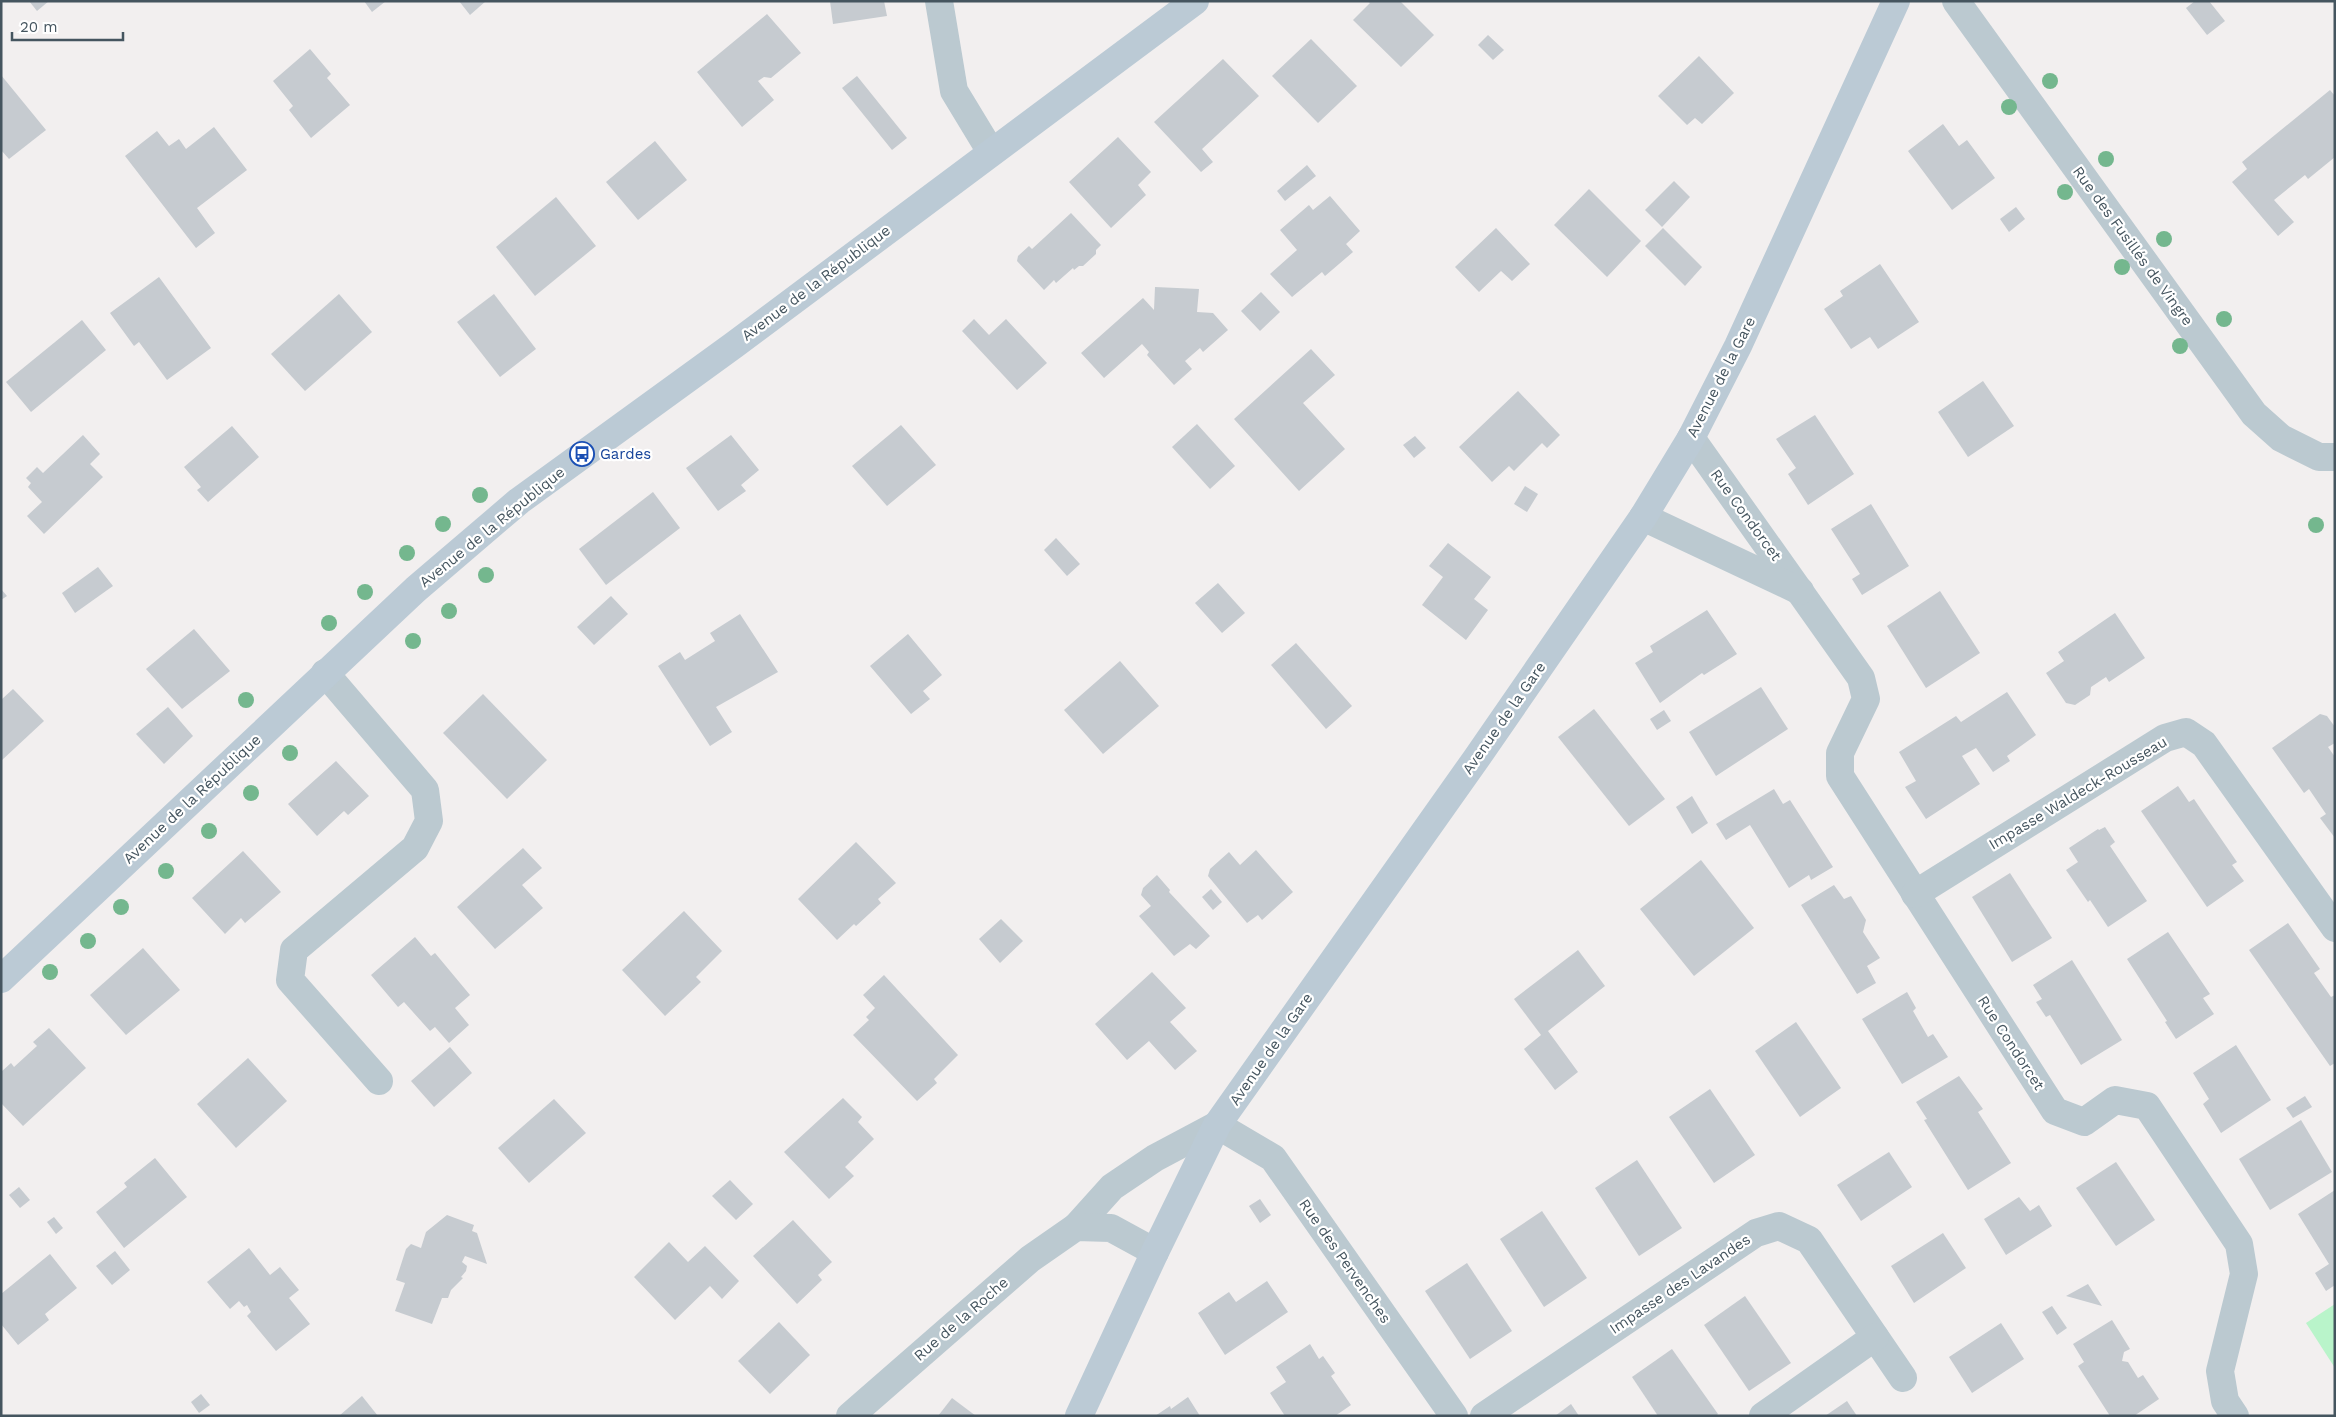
<svg xmlns="http://www.w3.org/2000/svg" width="2336" height="1417" viewBox="0 0 2336 1417" font-family="'Work Sans',sans-serif">
	<style>
		.green { fill: #b9f4ca }
		.building { fill: #c6cbd0 }
		.lines { fill: none; stroke-linecap: round; stroke-linejoin: round }
		.street { stroke: #bbc9d0; stroke-width: 28 }
		.secondary { stroke: #bbcad5; stroke-width: 28 }
		.tree { fill: #74b78e }
		.labels { text-anchor: middle; dominant-baseline: central; stroke-width: 4.5; stroke-linejoin: round; paint-order: stroke }
		.street-label { font-size: 15px; fill: #45555f; stroke: #fff }
		.transit-label { font-size: 15px; fill: #164399; stroke: #fff; text-anchor: start }
	</style>
	<rect width="100%" height="100%" fill="#f2efef"/>
	<path class="green" d="M2335,1304V1368L2306,1323Z"/>
	<g class="building">
		<path d="M29,1H49L37,11Z"/>
		<path d="M364,1H386L372,12Z"/>
		<path d="M459,1H486L470,15Z"/>
		<path d="M830,1H884L887,16L833,24Z"/>
		<path d="M1367,1H1400L1434,35L1401,67L1353,20L1370,3Z"/>
		<path d="M2195,1H2209L2225,21L2207,35L2186,8Z"/>
		<path d="M767,14L801,53L771,78L764,77L758,81L774,100L742,127L697,72Z"/>
		<path d="M1488,35L1504,50L1493,60L1478,45Z"/>
		<path d="M1311,39L1357,86L1318,123L1272,76Z"/>
		<path d="M310,49L331,74L327,78L350,105L311,138L289,110L293,106L273,81Z"/>
		<path d="M1699,56L1734,93L1702,124L1695,118L1687,125L1658,96Z"/>
		<path d="M1223,59L1259,96L1202,149L1213,162L1201,172L1154,122Z"/>
		<path d="M1,75L46,130L9,159L1,150Z"/>
		<path d="M857,76L907,138L892,150L842,88Z"/>
		<path d="M2330,90L2335,96V157L2308,179L2305,175L2274,200L2294,222L2278,236L2232,182L2247,169L2242,162Z"/>
		<path d="M1943,124L1959,146L1967,140L1995,178L1952,210L1908,151Z"/>
		<path d="M214,127L247,170L197,208L215,233L196,248L125,156L157,131L169,146L179,139L186,149Z"/>
		<path d="M1118,137L1151,172L1138,185L1146,195L1111,228L1069,182Z"/>
		<path d="M655,141L687,180L638,220L606,182Z"/>
		<path d="M1307,165L1316,176L1285,201L1277,191Z"/>
		<path d="M1674,181L1690,197L1662,227L1645,210Z"/>
		<path d="M1589,189L1641,241L1607,277L1554,225Z"/>
		<path d="M1330,196L1360,231L1346,244L1353,252L1325,276L1322,272L1292,297L1270,274L1297,250L1280,230L1309,205L1313,210Z"/>
		<path d="M556,197L596,246L535,296L496,247Z"/>
		<path d="M2016,207L2025,219L2009,232L2000,219Z"/>
		<path d="M1071,213L1101,245L1096,250V254L1083,266H1079L1074,270L1073,268L1056,283L1054,280L1044,290L1017,261L1018,256L1029,246L1032,249Z"/>
		<path d="M1496,228L1530,264L1512,281L1501,271L1479,292L1455,267Z"/>
		<path d="M1663,228L1702,267L1685,286L1645,246Z"/>
		<path d="M1880,264L1919,322L1878,349L1870,337L1851,349L1824,309L1843,296L1840,291Z"/>
		<path d="M159,277L211,348L167,380L139,342L134,346L110,313Z"/>
		<path d="M1155,287L1199,289L1197,312L1213,313L1228,330L1203,352L1200,348L1185,361L1192,369L1174,385L1147,355L1149,352L1142,344L1104,378L1081,353L1143,298L1154,310Z"/>
		<path d="M1261,292L1280,312L1260,331L1241,311Z"/>
		<path d="M339,294L372,332L305,391L271,354Z"/>
		<path d="M494,294L536,349L500,377L457,322Z"/>
		<path d="M974,319L989,335L1006,319L1047,363L1017,390L962,331Z"/>
		<path d="M82,320L106,350L31,412L6,382Z"/>
		<path d="M1311,349L1335,375L1303,403L1345,449L1299,491L1234,419Z"/>
		<path d="M1983,381L2014,426L1968,457L1938,412Z"/>
		<path d="M1518,391L1560,435L1547,448L1542,443L1514,471L1509,466L1492,482L1459,447Z"/>
		<path d="M1815,415L1854,474L1808,505L1788,474L1796,468L1776,439Z"/>
		<path d="M1197,424L1235,466L1210,489L1172,447Z"/>
		<path d="M901,425L936,465L887,506L852,466Z"/>
		<path d="M232,426L259,457L208,502L197,490L201,487L184,467Z"/>
		<path d="M83,435L100,454L90,464L103,477L44,534L27,516L42,502L28,487L31,483L26,478L37,467L43,473Z"/>
		<path d="M731,435L759,470L741,485L746,491L718,511L686,468Z"/>
		<path d="M1415,436L1426,448L1414,458L1403,445Z"/>
		<path d="M1525,486L1538,494L1527,512L1514,504Z"/>
		<path d="M653,492L680,528L606,585L579,549Z"/>
		<path d="M1871,504L1909,566L1862,595L1852,579L1860,574L1831,529Z"/>
		<path d="M1056,538L1080,564L1067,576L1044,550Z"/>
		<path d="M1448,543L1491,577L1474,599L1488,610L1466,640L1422,605L1443,577L1429,566Z"/>
		<path d="M98,567L113,586L75,613L62,593Z"/>
		<path d="M1218,583L1245,613L1222,633L1195,603Z"/>
		<path d="M1,589L7,596L1,600Z"/>
		<path d="M1940,591L1980,653L1926,688L1887,626Z"/>
		<path d="M611,596L628,614L594,645L577,627Z"/>
		<path d="M1707,610L1737,654L1704,675L1702,673L1660,703L1635,663L1653,652L1650,646Z"/>
		<path d="M2115,613L2145,658L2109,682L2106,677L2091,687L2090,695L2075,705L2066,703L2046,673L2064,661L2058,652Z"/>
		<path d="M740,614L778,672L716,707L732,732L710,746L658,666L680,652L685,660L715,641L710,633Z"/>
		<path d="M194,629L230,671L182,709L146,669Z"/>
		<path d="M908,634L942,675L923,691L930,699L911,714L870,666Z"/>
		<path d="M1296,643L1352,706L1326,729L1271,665Z"/>
		<path d="M1120,661L1159,706L1103,754L1064,710Z"/>
		<path d="M1761,687L1788,729L1716,776L1689,732Z"/>
		<path d="M13,689L44,721L1,761V700Z"/>
		<path d="M2007,692L2036,735L2007,756L2010,761L1993,772L1976,748L1962,756L1980,784L1926,819L1905,787L1916,781L1899,752L1956,716L1961,722Z"/>
		<path d="M483,694L547,760L507,799L443,733Z"/>
		<path d="M168,707L193,736L164,764L136,734Z"/>
		<path d="M1594,709L1665,799L1629,826L1558,737Z"/>
		<path d="M1664,710L1671,721L1657,730L1650,719Z"/>
		<path d="M2320,714L2327,716L2335,727V743L2328,747L2335,757V838L2320,818L2326,814L2309,789L2304,793L2272,748Z"/>
		<path d="M336,761L369,796L348,815L344,811L317,836L288,804Z"/>
		<path d="M2178,786L2189,802L2194,799L2204,814L2237,862L2232,865L2244,881L2207,907L2141,811Z"/>
		<path d="M1774,789L1783,804L1790,800L1833,867L1811,880L1809,875L1789,888L1750,825L1726,840L1716,824Z"/>
		<path d="M1692,796L1708,823L1692,834L1676,807Z"/>
		<path d="M2105,827L2115,842L2110,846L2147,901L2108,927L2090,900L2088,902L2066,870L2078,862L2069,848L2098,829L2099,830Z"/>
		<path d="M856,842L896,883L878,899L881,903L856,926L854,924L837,940L798,899Z"/>
		<path d="M523,848L542,868L522,885L543,908L495,949L457,907Z"/>
		<path d="M1256,850L1293,892L1262,920L1258,915L1247,923L1208,876L1210,869L1229,852L1240,865Z"/>
		<path d="M243,851L281,892L245,923L241,918L225,934L192,898Z"/>
		<path d="M1701,860L1754,928L1694,976L1640,909Z"/>
		<path d="M2010,873L2052,938L2012,962L1972,897Z"/>
		<path d="M1157,875L1170,890L1169,892L1210,936L1196,949L1190,944L1174,956L1139,916L1151,906L1141,895L1143,888Z"/>
		<path d="M1834,885L1844,899L1851,896L1866,920L1863,932L1880,958L1867,966L1876,983L1857,994L1801,905Z"/>
		<path d="M1211,889L1222,902L1213,910L1202,897Z"/>
		<path d="M684,911L722,951L696,977L701,982L665,1016L622,970Z"/>
		<path d="M1001,919L1023,941L1000,963L979,939Z"/>
		<path d="M2288,923L2320,969L2314,973L2331,997L2335,995V1063L2330,1066L2249,950Z"/>
		<path d="M2168,932L2210,994L2203,998L2214,1014L2176,1039L2165,1022L2167,1021L2127,959Z"/>
		<path d="M415,937L431,956L435,953L470,995L455,1008L469,1025L449,1043L435,1027L430,1031L404,1002L398,1007L371,975Z"/>
		<path d="M143,948L180,990L126,1035L90,995Z"/>
		<path d="M1578,950L1605,986L1548,1031L1578,1072L1555,1090L1524,1049L1541,1035L1514,999Z"/>
		<path d="M2072,960L2122,1040L2081,1065L2050,1015L2046,1017L2036,1002L2042,999L2033,985Z"/>
		<path d="M1152,972L1186,1008L1170,1022L1197,1051L1175,1070L1149,1041L1127,1060L1095,1024Z"/>
		<path d="M884,975L958,1055L934,1079L937,1083L917,1101L853,1035L869,1020L866,1017L875,1008L863,995Z"/>
		<path d="M1907,992L1916,1008L1913,1011L1928,1037L1933,1034L1948,1057L1902,1084L1862,1019Z"/>
		<path d="M1796,1022L1841,1088L1800,1117L1755,1051Z"/>
		<path d="M49,1028L86,1068L23,1126L1,1103V1072L11,1063L14,1067L37,1046L33,1042Z"/>
		<path d="M2236,1045L2271,1100L2221,1133L2203,1104L2209,1099L2193,1073Z"/>
		<path d="M450,1047L472,1073L434,1107L411,1081Z"/>
		<path d="M248,1058L287,1101L236,1148L197,1104Z"/>
		<path d="M1959,1076L1983,1109L1978,1112L2011,1163L1968,1190L1924,1120L1927,1119L1916,1102Z"/>
		<path d="M1710,1089L1755,1155L1714,1183L1669,1117Z"/>
		<path d="M2305,1096L2312,1107L2293,1118L2286,1108Z"/>
		<path d="M843,1098L862,1117L858,1122L874,1139L845,1167L854,1176L829,1199L784,1152Z"/>
		<path d="M554,1099L586,1133L529,1183L498,1148Z"/>
		<path d="M2301,1120L2332,1172L2270,1210L2239,1159Z"/>
		<path d="M1889,1152L1912,1187L1861,1221L1837,1185Z"/>
		<path d="M155,1158L187,1197L124,1248L96,1212L127,1187L124,1183Z"/>
		<path d="M1637,1160L1682,1228L1639,1256L1595,1188Z"/>
		<path d="M2116,1162L2155,1220L2116,1246L2076,1188Z"/>
		<path d="M730,1180L753,1204L736,1220L712,1196Z"/>
		<path d="M19,1187L30,1200L20,1208L9,1195Z"/>
		<path d="M2335,1190V1285L2326,1291L2315,1273L2329,1264L2298,1214Z"/>
		<path d="M2019,1197L2030,1211L2039,1205L2052,1226L2006,1255L1984,1219Z"/>
		<path d="M1260,1199L1271,1215L1260,1223L1249,1206Z"/>
		<path d="M1542,1211L1587,1278L1544,1307L1500,1239Z"/>
		<path d="M447,1215L474,1225L472,1231L477,1233L487,1264L465,1256L462,1262L467,1266L466,1271L461,1277L463,1278L451,1290L448,1298H442L432,1324L395,1311L405,1283L396,1280L406,1249L411,1244L421,1248L426,1232Z"/>
		<path d="M54,1217L63,1228L56,1234L47,1222Z"/>
		<path d="M793,1220L832,1262L818,1275L822,1280L797,1304L753,1256Z"/>
		<path d="M1943,1233L1966,1268L1914,1303L1891,1266Z"/>
		<path d="M669,1242L688,1262L705,1246L739,1281L722,1299L710,1286L675,1320L634,1277Z"/>
		<path d="M249,1248L270,1275L280,1267L299,1290L289,1298L310,1324L276,1351L247,1316L251,1312L247,1305L244,1307L239,1301L230,1309L207,1282Z"/>
		<path d="M115,1251L130,1270L112,1285L96,1266Z"/>
		<path d="M50,1254L77,1288L45,1314L49,1320L18,1345L1,1324V1294Z"/>
		<path d="M1467,1263L1512,1331L1470,1359L1425,1291Z"/>
		<path d="M1267,1281L1288,1312L1225,1355L1198,1313L1229,1292L1236,1302Z"/>
		<path d="M2088,1284L2102,1306L2066,1296Z"/>
		<path d="M1745,1296L1791,1363L1749,1391L1704,1325Z"/>
		<path d="M2052,1306L2067,1328L2057,1335L2042,1312Z"/>
		<path d="M2112,1320L2130,1349L2124,1352L2122,1361L2128,1362L2138,1378L2143,1375L2159,1399L2134,1416H2110L2078,1366L2084,1362L2073,1344Z"/>
		<path d="M779,1322L810,1355L770,1394L738,1361Z"/>
		<path d="M2001,1323L2024,1359L1972,1393L1949,1357Z"/>
		<path d="M1310,1344L1319,1359L1323,1356L1335,1373L1331,1376L1351,1405L1335,1416H1285L1270,1393L1286,1382L1276,1367Z"/>
		<path d="M1672,1349L1718,1414L1716,1416H1658L1632,1377Z"/>
		<path d="M201,1394L210,1405L199,1413L191,1402Z"/>
		<path d="M362,1396L378,1416H339Z"/>
		<path d="M1188,1397L1200,1416H1155L1170,1406L1171,1409Z"/>
		<path d="M952,1398L976,1416H938Z"/>
		<path d="M1847,1401L1857,1416H1825Z"/>
		<path d="M1571,1404L1579,1416H1555Z"/>
	</g>
	<g class="lines">
		<g class="street">
			<path d="M939,1L954,91L991,152"/>
			<path d="M1956,1L2254,414L2281,438L2319,457H2335"/>
			<path d="M1691,438L1861,678L1866,699L1840,753V776L2055,1111L2084,1122L2115,1100L2147,1106L2239,1244L2244,1274L2220,1371L2225,1401L2235,1416"/>
			<path d="M1643,517L1800,591"/>
			<path d="M325,673L425,790L429,821L415,848L294,950L290,980L379,1081"/>
			<path d="M1915,894L2165,738L2186,732L2204,744L2335,928"/>
			<path d="M1076,1227L1112,1187L1155,1158L1217,1125L1273,1158L1454,1416"/>
			<path d="M850,1416L1030,1259L1076,1227L1111,1228L1155,1252"/>
			<path d="M1484,1416L1756,1233L1779,1226L1809,1240L1903,1378"/>
			<path d="M1763,1416L1875,1337"/>
		</g>
		<g class="secondary">
			<path d="M1,979L416,589L519,501L734,345L1195,1"/>
			<path d="M1079,1416L1155,1252L1217,1125L1476,759L1643,517L1691,438L1738,346L1896,1"/>
		</g>
	</g>
	<g class="tree">
		<circle cx="2050" cy="81" r="8"/>
		<circle cx="2009" cy="107" r="8"/>
		<circle cx="2106" cy="159" r="8"/>
		<circle cx="2065" cy="192" r="8"/>
		<circle cx="2164" cy="239" r="8"/>
		<circle cx="2122" cy="267" r="8"/>
		<circle cx="2224" cy="319" r="8"/>
		<circle cx="2180" cy="346" r="8"/>
		<circle cx="480" cy="495" r="8"/>
		<circle cx="443" cy="524" r="8"/>
		<circle cx="2316" cy="525" r="8"/>
		<circle cx="407" cy="553" r="8"/>
		<circle cx="486" cy="575" r="8"/>
		<circle cx="365" cy="592" r="8"/>
		<circle cx="449" cy="611" r="8"/>
		<circle cx="329" cy="623" r="8"/>
		<circle cx="413" cy="641" r="8"/>
		<circle cx="246" cy="700" r="8"/>
		<circle cx="290" cy="753" r="8"/>
		<circle cx="251" cy="793" r="8"/>
		<circle cx="209" cy="831" r="8"/>
		<circle cx="166" cy="871" r="8"/>
		<circle cx="121" cy="907" r="8"/>
		<circle cx="88" cy="941" r="8"/>
		<circle cx="50" cy="972" r="8"/>
	</g>
	<defs>
		<symbol id="bus-ring" viewBox="-11 -11 22 22"><circle r="9.5" fill="#fff" stroke="#1a4fb4" stroke-width="1.5"/><path d="M-5-6H5V4H4V6H2V4H-2V6H-4V4H-5ZM-3.5-4V0h7V-4ZM-3.5 1.2v1.5H-2V1.2ZM2 1.2v1.5H3.5V1.2Z" fill="#1a4fb4"/></symbol>
	</defs>
	<g fill-rule="evenodd">
		<use href="#bus-ring" x="568" y="440" width="28" height="28"/>
	</g>
	<g class="labels">
		<g class="street-label">
			<text transform="translate(2133 246) rotate(54)">Rue des Fusillés de Vingre</text>
			<text transform="translate(816 283) rotate(-37)">Avenue de la République</text>
			<text transform="translate(1721 377) rotate(-63)">Avenue de la Gare</text>
			<text transform="translate(1746 515) rotate(54)">Rue Condorcet</text>
			<text transform="translate(492 527) rotate(-39)">Avenue de la République</text>
			<text transform="translate(1504 718) rotate(-55)">Avenue de la Gare</text>
			<text transform="translate(2078 793) rotate(-31)">Impasse Waldeck-Rousseau</text>
			<text transform="translate(192 799) rotate(-43)">Avenue de la République</text>
			<text transform="translate(2011 1043) rotate(57)">Rue Condorcet</text>
			<text transform="translate(1271 1049) rotate(-55)">Avenue de la Gare</text>
			<text transform="translate(1345 1261) rotate(55)">Rue des Pervenches</text>
			<text transform="translate(1680 1284) rotate(-34)">Impasse des Lavandes</text>
			<text transform="translate(961 1319) rotate(-41)">Rue de la Roche</text>
		</g>
		<g class="transit-label">
			<text x="600" y="454">Gardes</text>
		</g>
	</g>
	<rect width="2336" height="1417" fill="none" stroke="#45555f" stroke-width="5"/>
	<path d="M12 32v8h111v-8" fill="none" stroke="#45555f" stroke-width="2.5"/>
	<text x="20" y="32" font-size="15" fill="#45555f" stroke="#ffffff" stroke-width="4" paint-order="stroke">20 m</text>
</svg>
